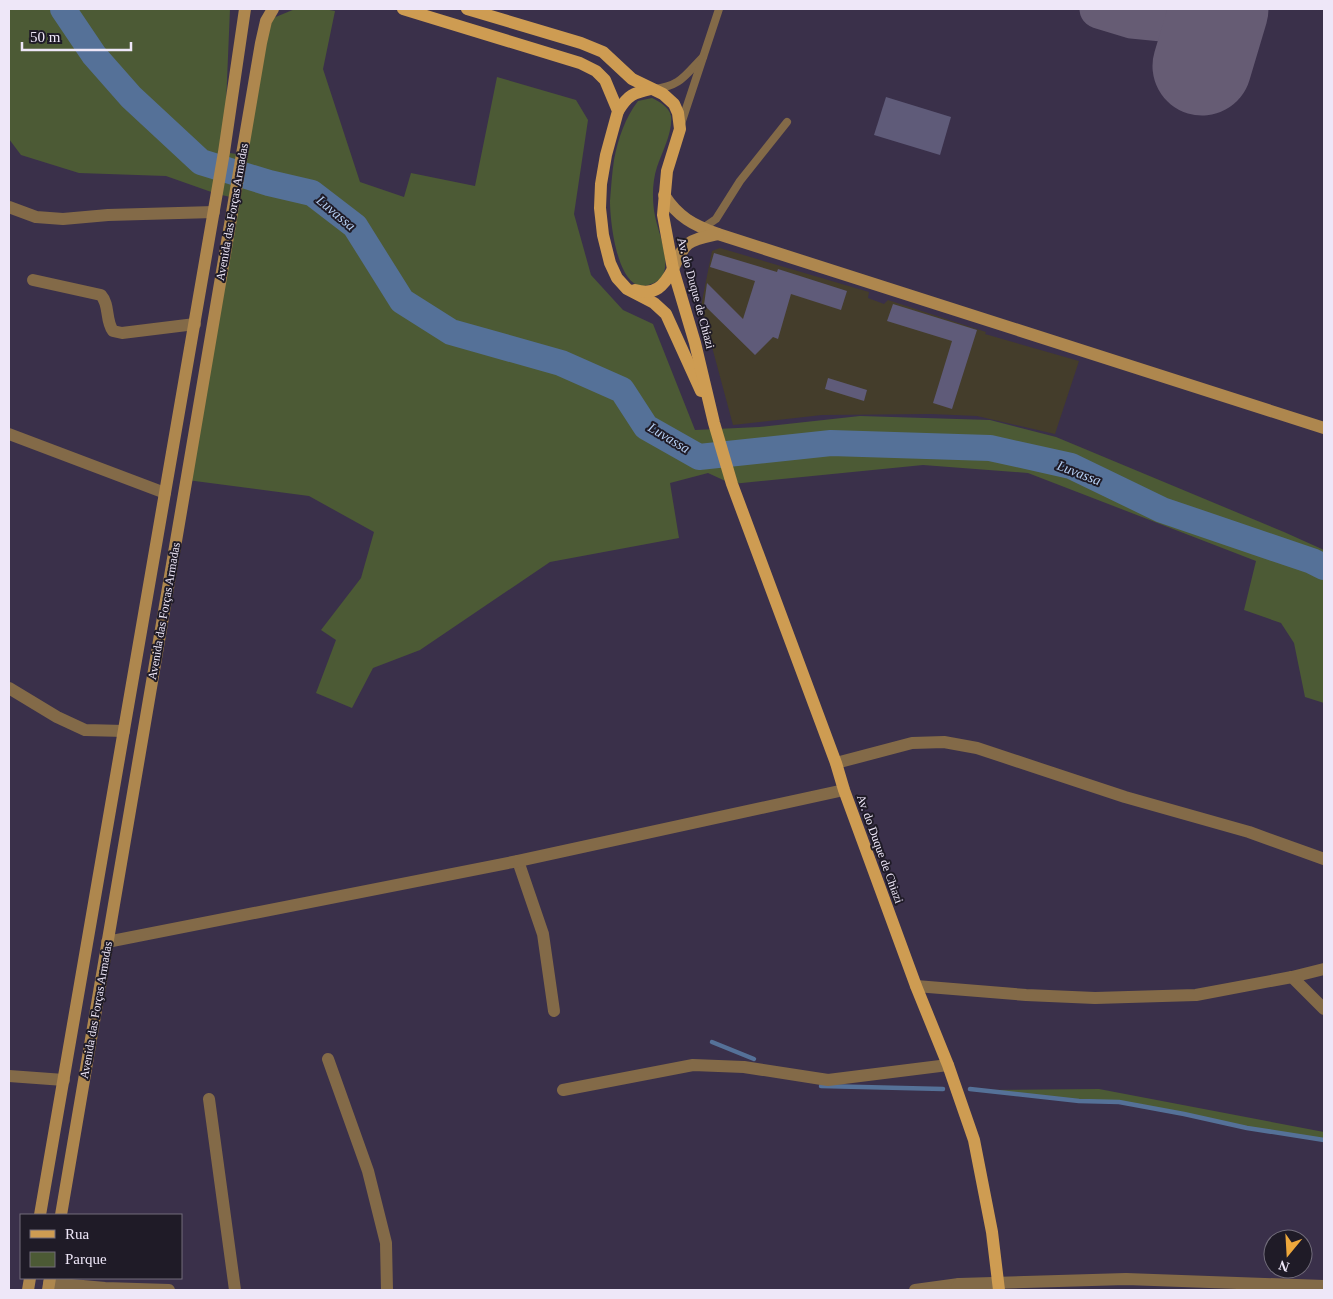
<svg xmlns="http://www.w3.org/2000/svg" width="1333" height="1299" viewBox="0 0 1333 1299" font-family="Georgia,serif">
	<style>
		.industrial { fill: #443d2b }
		.green { fill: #4c5a35 }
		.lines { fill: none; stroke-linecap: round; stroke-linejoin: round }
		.stream { stroke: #557198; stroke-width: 4.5 }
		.river { stroke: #557198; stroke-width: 26 }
		.taxiway { stroke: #665c74; stroke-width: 39 }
		.runway { stroke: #665c74; stroke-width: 99 }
		.building { fill: #5f5b79 }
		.lane { stroke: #836a48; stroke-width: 8 }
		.street { stroke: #836a48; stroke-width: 12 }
		.secondary { stroke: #ae874e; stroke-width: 12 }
		.primary { stroke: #ce9c52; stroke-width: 12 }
		.labels { text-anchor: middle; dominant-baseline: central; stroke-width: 4; stroke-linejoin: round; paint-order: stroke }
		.street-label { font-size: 12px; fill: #eee7f8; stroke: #1f1b27 }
		.water-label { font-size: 14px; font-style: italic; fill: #b6d0f5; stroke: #1f1b27 }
	</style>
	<rect width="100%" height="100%" fill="#3a304a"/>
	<path class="industrial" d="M720,248L869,292L868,298L884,304L888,300L986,332L985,334L1079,361L1055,434L977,416L931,414L822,415L733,425L701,306L712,251Z"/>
	<g class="green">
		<path d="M9,9H230L224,152L242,155L266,21L295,9H324L335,11L323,69L360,182L404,197L411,173L475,186L497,77L576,100L588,120L574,214L591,275L623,310L653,324L695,430L759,427L860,416L990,420L1056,437L1284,532L1324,550V703L1305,697L1294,643L1281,623L1244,610L1256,561L1028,473L923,465L732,484L708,473L670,483L679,538L550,562L420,650L373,668L352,708L316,693L336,640L321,630L361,578L374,532L309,496L187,480L235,198L217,194L166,176L79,173L21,155L9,139Z"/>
		<path d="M652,98C660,102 669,107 671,116C673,132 662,152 657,167C652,182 652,201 655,216C658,231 669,257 664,272C662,278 657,282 651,284C618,299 610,222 610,201C611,188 612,173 614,160C618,139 625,118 638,101Z"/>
		<path d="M1099,1089L1324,1132V1140L1248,1128L1184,1114L1119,1102L1079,1101L982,1090Z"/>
	</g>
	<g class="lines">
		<g class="stream">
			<path d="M712,1042L754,1059"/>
			<path d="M821,1086L943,1089"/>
			<path d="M970,1089L1079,1101L1119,1102L1184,1114L1247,1128L1324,1140"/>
		</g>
		<path class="river" d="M63,9L94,55L131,97L201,162L269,183L312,193L355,226L402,301L451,332L561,363L622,390L646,427L699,457L831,443L990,448L1071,466L1162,510L1312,561L1324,567"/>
		<path class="taxiway" d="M1099,9L1132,19L1173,23L1215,21"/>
		<path class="runway" d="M1202,66L1219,9"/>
	</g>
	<g class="building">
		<path d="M886,97L951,117L940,155L874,135Z"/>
		<path d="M714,253L777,272L778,269L847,291L841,310L791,294L778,339L773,337L755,355L704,305L707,283L743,319L755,281L710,267Z"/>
		<path d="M893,304L977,330L952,409L933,403L952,341L887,321Z"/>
		<path d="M828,378L867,390L864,401L825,389Z"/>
	</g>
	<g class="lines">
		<g class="lane">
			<path d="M654,89C681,86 685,75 703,57"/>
			<path d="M681,124L719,9"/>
			<path d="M703,228L716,219L740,181L787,122"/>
		</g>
		<g class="street">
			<path d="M9,207L36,217L63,219L108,215L214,212"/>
			<path d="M33,280L101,295C110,305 105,320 113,331L122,333L195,324"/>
			<path d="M9,434L165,493"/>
			<path d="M9,688L57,717L85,730L124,731"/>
			<path d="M836,763L912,743L944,742L977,748L1125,797L1249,832L1324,859"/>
			<path d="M518,861L543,934L554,1011"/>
			<path d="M107,942L518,861L844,790"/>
			<path d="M1292,977L1324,1009"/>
			<path d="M916,986L1026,995L1095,998L1196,995L1292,977L1324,969"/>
			<path d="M328,1059L368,1171L386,1243L387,1290"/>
			<path d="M9,1076L64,1080"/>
			<path d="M563,1090L693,1065L744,1067L828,1080L948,1065"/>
			<path d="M209,1099L235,1290"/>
			<path d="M49,1283L105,1288L169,1290"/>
			<path d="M915,1290L959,1284"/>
			<path d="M955,1290L959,1284L1126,1279L1324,1286"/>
		</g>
		<g class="secondary">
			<path d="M664,195C678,217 693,225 718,234L1324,428"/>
			<path d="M673,269C686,240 687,241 718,234"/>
			<path d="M40,1215L224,152L245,9"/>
			<path d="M61,1215L261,43L266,21L273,9"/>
			<path d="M28,1290L30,1278"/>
			<path d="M48,1290L50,1278"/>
		</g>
		<g class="primary">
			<path d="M403,9L580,63L596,71L605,80L618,111L606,155L601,184L600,208L603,235L610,263L617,278L627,289L654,303L666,314L701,391"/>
			<path d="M467,9L581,43L603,52L632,79L663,94L674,104L678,113L680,129L667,171L663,215L673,269L695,343L714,423L732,484L836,763L844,790L916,986L948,1065L974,1140L992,1232L999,1290"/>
			<path d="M618,111C628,95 633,93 651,89"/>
			<path d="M635,290C655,296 664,286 673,269"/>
		</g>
	</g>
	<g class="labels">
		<g class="street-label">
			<text transform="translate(232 212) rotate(-80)">Avenida das Forças Armadas</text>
			<text transform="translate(696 293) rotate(75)">Av. do Duque de Chiazi</text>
			<text transform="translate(164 611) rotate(-80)">Avenida das Forças Armadas</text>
			<text transform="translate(880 849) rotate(70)">Av. do Duque de Chiazi</text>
			<text transform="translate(96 1010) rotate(-80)">Avenida das Forças Armadas</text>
		</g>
		<g class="water-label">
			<text transform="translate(336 213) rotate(40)">Luvassa</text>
			<text transform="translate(669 438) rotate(31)">Luvassa</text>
			<text transform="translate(1079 473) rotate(21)">Luvassa</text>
		</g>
	</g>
	<rect width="1333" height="1299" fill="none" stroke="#eee7f8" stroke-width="20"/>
	<rect x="20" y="1214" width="162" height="65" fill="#1f1b27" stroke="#726d7b"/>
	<rect x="30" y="1230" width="25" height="8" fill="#ce9c52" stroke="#726d7b"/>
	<text x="65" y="1239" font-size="15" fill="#eee7f8">Rua</text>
	<rect x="30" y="1252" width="25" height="15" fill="#4c5a35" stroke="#726d7b"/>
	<text x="65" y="1264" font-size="15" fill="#eee7f8">Parque</text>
	<g transform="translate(1288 1254) rotate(198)"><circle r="24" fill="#1f1b27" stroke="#726d7b"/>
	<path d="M0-4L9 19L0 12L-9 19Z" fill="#eea83c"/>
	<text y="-8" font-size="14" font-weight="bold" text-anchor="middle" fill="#eee7f8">N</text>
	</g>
	<path d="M22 42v8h109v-8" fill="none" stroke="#eee7f8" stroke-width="2.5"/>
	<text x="30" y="42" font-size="15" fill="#eee7f8" stroke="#1f1b27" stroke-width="4" paint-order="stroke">50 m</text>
</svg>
